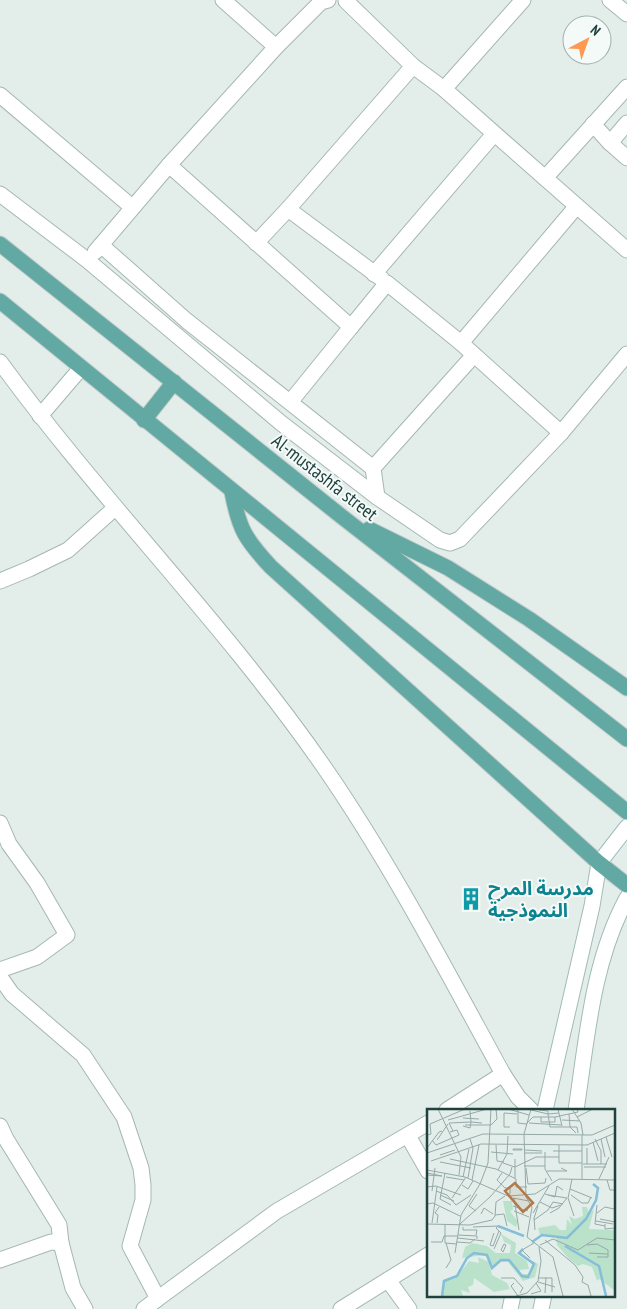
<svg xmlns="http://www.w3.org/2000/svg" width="627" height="1309" viewBox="0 0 627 1309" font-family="'PT Sans Narrow','Noto Sans Arabic',sans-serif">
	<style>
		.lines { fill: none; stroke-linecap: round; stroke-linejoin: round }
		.minor-casing { stroke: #a5b7b4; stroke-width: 17 }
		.secondary-casing { stroke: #a0bbb7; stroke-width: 17 }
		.primary-casing { stroke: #c1cac9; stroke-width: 17 }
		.minor { stroke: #fff; stroke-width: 15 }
		.secondary { stroke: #fff; stroke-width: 15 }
		.primary { stroke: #62a9a3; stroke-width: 15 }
		.labels { text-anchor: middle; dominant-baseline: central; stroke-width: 4; stroke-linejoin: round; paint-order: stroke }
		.street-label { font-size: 19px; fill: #20423f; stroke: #f4faf8 }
		.culture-label { font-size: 19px; font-weight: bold; fill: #0d838f; stroke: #f4faf8; text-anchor: start }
		.inset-river { fill: none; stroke: #85bed9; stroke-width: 2.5 }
		.inset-road { fill: none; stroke: #95a9a6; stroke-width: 1 }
		.view { fill: #b17a4a; fill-opacity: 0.15; stroke: #b17a4a; stroke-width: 2.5 }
		.inset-edge { fill: none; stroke: #20423f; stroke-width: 2.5 }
	</style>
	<rect width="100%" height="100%" fill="#e3eeeb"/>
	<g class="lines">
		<defs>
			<g id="minor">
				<path d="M610,0L627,14"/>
				<path d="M346,1L413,66L444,89L545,178"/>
				<path d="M276,47L321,2L328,0"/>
				<path d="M627,87L545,178L627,250"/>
				<path d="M444,89L523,0"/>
				<path d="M0,95L132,207"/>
				<path d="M593,124L610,143L627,123"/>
				<path d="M610,143L627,158"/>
				<path d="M169,165L351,327L387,283L461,343L561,433"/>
				<path d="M0,194L87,260L281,423L377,497L440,540L450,543L460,539L561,433L627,354"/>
				<path d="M288,209L413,66"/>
				<path d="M256,243L288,209L382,279"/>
				<path d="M101,245L187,321L373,468L377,497"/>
				<path d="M95,252L169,165L276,47L223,0"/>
				<path d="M374,274L494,134"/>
				<path d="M461,343L576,207"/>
				<path d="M0,362C102,502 225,624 324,767C391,864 446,970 503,1074L518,1097L531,1110"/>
				<path d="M291,401L351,327"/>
				<path d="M40,416L81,368"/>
				<path d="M373,468L474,355"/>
				<path d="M0,581L29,569L68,550L115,508"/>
				<path d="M0,823L9,844L37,883L67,935L37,957L0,970"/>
				<path d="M0,977L12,994L83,1055L124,1117L141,1168L143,1185V1200L130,1246L155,1293L156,1300L144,1309"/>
				<path d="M447,1110L503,1074"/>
				<path d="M0,1126L6,1139L59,1225L61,1243L51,1242L0,1260"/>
				<path d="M408,1136L428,1171"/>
				<path d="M61,1243L73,1288L85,1309"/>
				<path d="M388,1280L409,1309"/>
				<path d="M156,1300L277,1211L428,1123"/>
				<path d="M341,1309L428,1255"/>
			</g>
			<g id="secondary">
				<path d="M545,1110L592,906L599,863L627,827"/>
				<path d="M576,1110C587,1039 592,962 627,898"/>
				<path d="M510,1309L513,1295"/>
				<path d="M541,1309L544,1295"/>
			</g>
			<g id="primary">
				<path d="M0,244L341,516L627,739"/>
				<path d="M0,301L627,812"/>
				<path d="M144,420L174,382"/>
				<path d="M232,492C239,529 245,539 271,567L599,863L627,885"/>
				<path d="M369,529L448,568L529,619L627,688"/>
			</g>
		</defs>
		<use href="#minor" class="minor-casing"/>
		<use href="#secondary" class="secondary-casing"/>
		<use href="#primary" class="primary-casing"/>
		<use href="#minor" class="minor"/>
		<use href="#secondary" class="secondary"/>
		<use href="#primary" class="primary"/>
	</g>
	<defs>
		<symbol id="building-bare" viewBox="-9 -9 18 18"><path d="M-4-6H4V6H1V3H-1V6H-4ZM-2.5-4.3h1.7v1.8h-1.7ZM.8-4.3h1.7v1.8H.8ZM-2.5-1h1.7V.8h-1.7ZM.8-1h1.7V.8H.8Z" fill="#0f9aa8" stroke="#f4faf8" stroke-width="2.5" paint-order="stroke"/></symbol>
	</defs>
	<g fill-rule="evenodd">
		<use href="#building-bare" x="455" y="883" width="32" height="32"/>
	</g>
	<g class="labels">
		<g class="street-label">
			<text transform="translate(325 477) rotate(38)">Al-mustashfa street</text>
		</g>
		<g class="culture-label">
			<text x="488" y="888">مدرسة المرح<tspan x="488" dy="22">النموذجية</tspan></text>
		</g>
	</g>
	<g transform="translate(427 1109)">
		<rect width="188" height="188" fill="#e3eeeb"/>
		<path d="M76,92H85L86,101L83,102L91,113L89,118L80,112ZM155,98H160L162,105L167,100L162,120L187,121V181L172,170L170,172L165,158L156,155L151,157L142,150L130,136L129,128L113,126L111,119L128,116L133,121H139L140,110L145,116L142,107L148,110L156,107ZM74,125L89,134L88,144L100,152L102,160L92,161L94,165H103L106,152L111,155L108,168L96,172L81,153H72L65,160L58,146L35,149L38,138L45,134L60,137L69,144H83L84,136L77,133ZM51,148L62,153L65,166L80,174L83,180L67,183L47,169L46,176L41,178L43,184L34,181L36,187H15L18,172L32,165L42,152L52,154Z" fill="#bae2cb"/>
		<path class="inset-river" d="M71,117L97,127M105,133L115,126L140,129L159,110L169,91L171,79L166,75M138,137L172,157L179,187M15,187L17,172L30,167L40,149L47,144L60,146L65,159L74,151H82L95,167L101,168L107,155L92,144L96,140"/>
		<path class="inset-road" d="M11,0L34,48L32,66M81,0L102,6M91,0V14L99,15L106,8H128L151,3L150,0M100,0L121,5L123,18H150L151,24M104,0L97,25L99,88L105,98L100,128L126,148L136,187M131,0L135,17M145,0L154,14L156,26M112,1L121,2V5L132,4M142,5L143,18L149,24M114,8V13H128V8M150,8L166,0M36,9L52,10M21,11L60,0M135,11L153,12M102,14L134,16M38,16H64L70,10L69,0M36,17L43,19L44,13L55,14M83,18H77V4L90,5M26,22L22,14L44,13L43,2M0,26L4,25L3,15L38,0M179,28L185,48M168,30L174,42V55M174,30L178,48M5,31L9,36L32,26L30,21L23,23M10,31L21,15M166,33L171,52M69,36L70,52L77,53M0,39L12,23L15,22M86,40H95V41H86ZM98,41L115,42M126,42H155M64,43L86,45M118,43V60L125,72M0,44L56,25L165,26L188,16M98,44H115M13,46L28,41M132,48V54H155M23,50L69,60L89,70V78H100M88,50V69M4,52L54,35L160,36L188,24M13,53L44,59M76,54L88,58L109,48H132V36M156,55H180M160,55V39M97,57H118M157,58H179M99,59L101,75M0,61L38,68L81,87L108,85L132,70L188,71M71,61L80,45L81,27M120,62H140L134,59M0,64L15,67L0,66M18,64L13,90L24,96M75,64L70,71L78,79H83V85M19,68L37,71M36,68L42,40M41,69L46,39L43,30M145,70L143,80L165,89M155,70V26M172,70L182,48M45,71L52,36M180,71L183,81H188M101,75L118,74L119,69M35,76L41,80L46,72M0,78L9,77L34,86M143,80L141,89L147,107M5,82L8,59M9,82L20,86L29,96L44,86M118,85L128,88L130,77L136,81M13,86L27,92M121,86L140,89M144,86L155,94H161L164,88M25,89L39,68M86,89L102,92M87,89L92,121M113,93L125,99L134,96M0,95L6,94L33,107M170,96L168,115L178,117M86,97L100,102L103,94M49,102L42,97L50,85M87,102L102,108M106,104L122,77M123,104L132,99L140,89M170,104L178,98L187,100M54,105L57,99L66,105M68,106L77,105L80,117M173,110L188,113M107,111L121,101L126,93L136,95M169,112L186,115M5,114L10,78M10,114L11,106L8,104L12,98M0,115L43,116L65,111L68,107L69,93L78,87M33,115L63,88L83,65L85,58M178,115V120L188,119M18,116V134L30,135M36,118V121H50L49,126M46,118L71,117L69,119L74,124L67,140M108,121L107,109L111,97M67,124L63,136L66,137L72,122M31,126L50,127V130M31,129L57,132M118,131L148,156L156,168L155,173L161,176L164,187M4,133H15L17,127H30M30,133L43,134L48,130M19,134L24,151L19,159M77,135L79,136L76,143L74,141ZM113,136L126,130L151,141L170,129L188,131M160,136L170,135L181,141V148H170M28,144L34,106L53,75L61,54L64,0M162,144L181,145M103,149L95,141L107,134M74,169H87L96,179L93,184M111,169H125V183M111,173L128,178M87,174L84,177L91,187M118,184L119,168M104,185L114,182L109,174M89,187L100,184L111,172L114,152L112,138"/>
		<path class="view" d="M88,74L106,94L96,103L78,82Z"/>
		<rect width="188" height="188" class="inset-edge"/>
	</g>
	<g transform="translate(587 40) rotate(41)"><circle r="24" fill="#f4faf8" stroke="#9fb0ae"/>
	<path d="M0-4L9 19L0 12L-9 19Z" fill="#ff9850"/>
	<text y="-8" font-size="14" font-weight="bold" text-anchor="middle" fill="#20423f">N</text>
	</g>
</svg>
